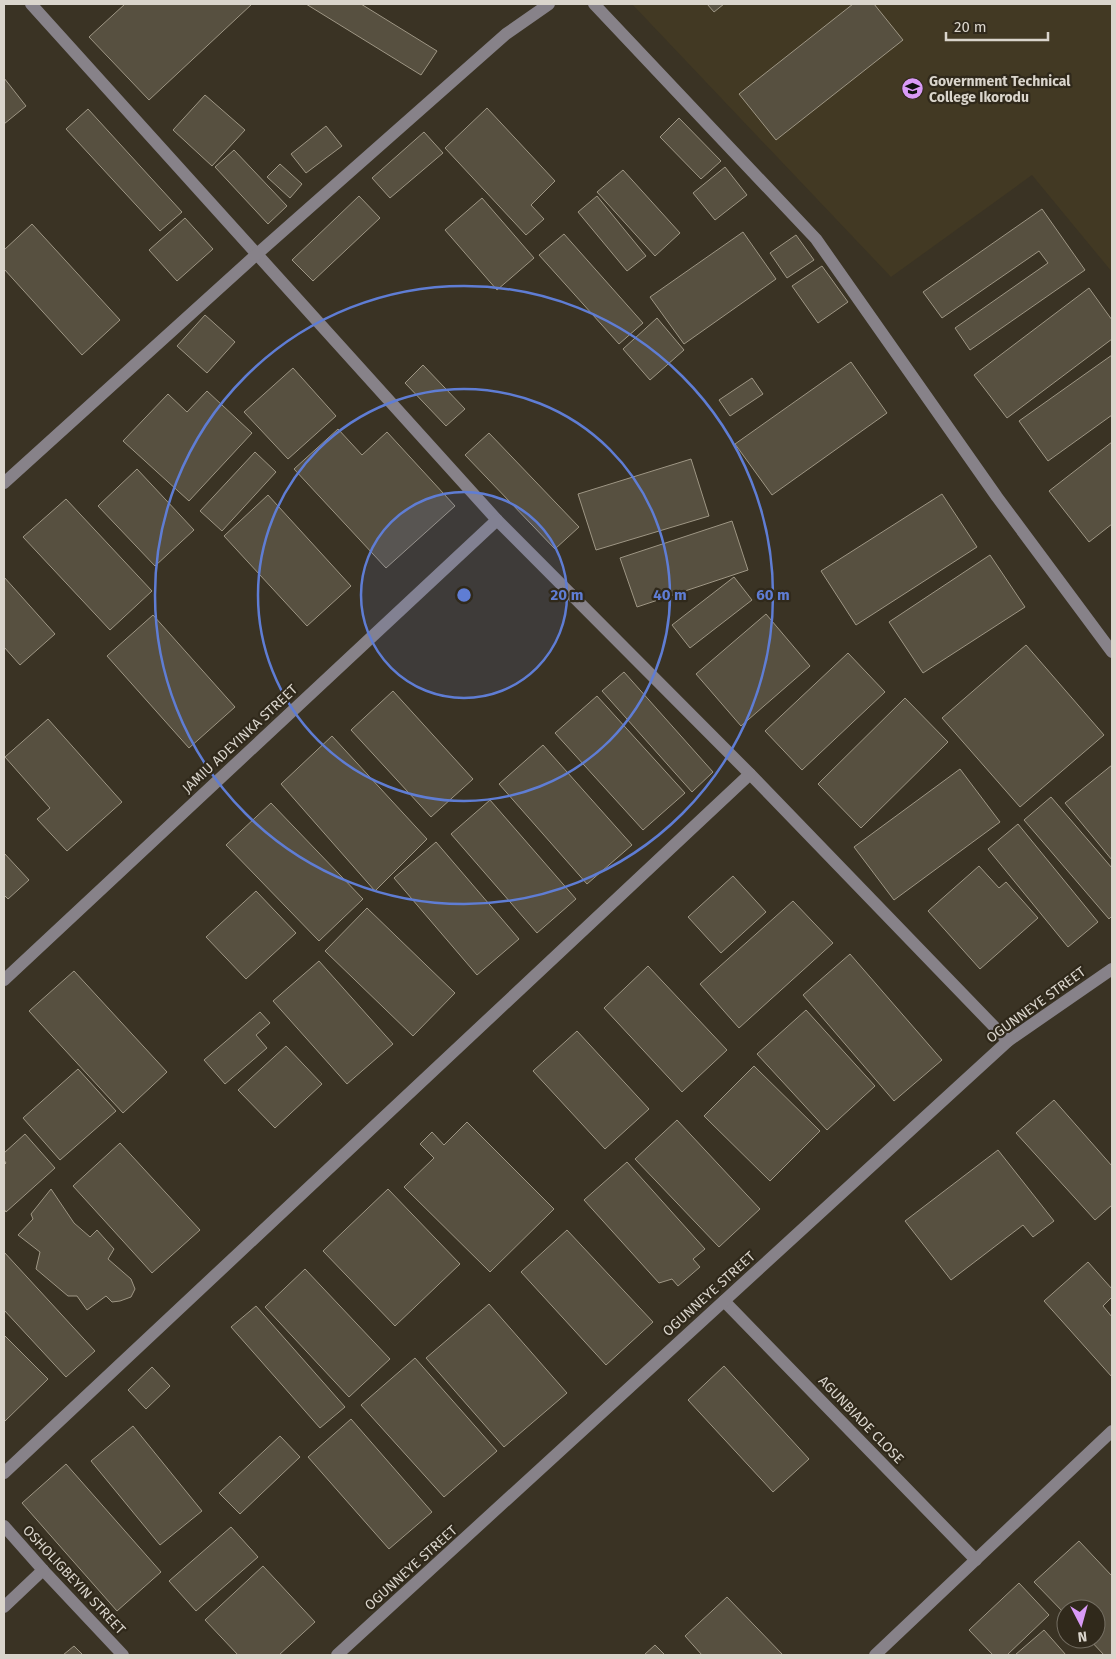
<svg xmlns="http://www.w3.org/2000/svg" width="1116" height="1659" viewBox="0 0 1116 1659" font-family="'Fira Sans',sans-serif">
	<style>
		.built { fill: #423923 }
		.building { fill: #575040; stroke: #9e9684 }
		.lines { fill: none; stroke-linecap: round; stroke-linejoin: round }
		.minor { stroke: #878289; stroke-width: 12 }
		.ring { fill: none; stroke: #5f7dd4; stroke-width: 2.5 }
		.labels { text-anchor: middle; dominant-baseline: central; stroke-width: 4.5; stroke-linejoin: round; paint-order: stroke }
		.poi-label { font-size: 14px; font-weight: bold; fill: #dad5cc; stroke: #30291b; text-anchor: start }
		.street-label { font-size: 14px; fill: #dad5cc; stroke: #30291b }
		.centre { fill: #5f7dd4; stroke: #30291b; stroke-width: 2.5 }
		.ring-label { font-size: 15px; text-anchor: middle; font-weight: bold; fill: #5f7dd4; stroke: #30291b; stroke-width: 4.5; stroke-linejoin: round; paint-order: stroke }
	</style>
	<rect width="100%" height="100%" fill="#3a3324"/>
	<path class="built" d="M632,4H1112V272L1032,175L891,277Z"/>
	<g class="building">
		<path d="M125,4H252L149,100L89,37Z"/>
		<path d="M306,4H361L437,51L421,75Z"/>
		<path d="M707,4H724L714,12Z"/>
		<path d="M853,4H874L903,40L776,140L739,94Z"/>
		<path d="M4,78L26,106L4,124Z"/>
		<path d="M205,95L245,130L212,166L173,130Z"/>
		<path d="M487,108L555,181L531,205L544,219L526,235L445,148Z"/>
		<path d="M88,109L182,212L160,231L66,129Z"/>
		<path d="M679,118L721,161L701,179L660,137Z"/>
		<path d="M326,126L342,146L306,173L291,154Z"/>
		<path d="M424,132L443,153L390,198L372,178Z"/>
		<path d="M234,150L287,206L268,224L215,167Z"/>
		<path d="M280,164L302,184L290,198L267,177Z"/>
		<path d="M725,167L747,195L715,220L693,193Z"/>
		<path d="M623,170L680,233L655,256L597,192Z"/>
		<path d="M359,196L380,218L313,281L292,260Z"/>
		<path d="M597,196L646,256L627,271L578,212Z"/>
		<path d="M482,198L534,258L497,290L445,230Z"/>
		<path d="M1042,209L1085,270L970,350L955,328L1048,263L1039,251L942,318L923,292Z"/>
		<path d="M185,218L213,249L177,281L149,250Z"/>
		<path d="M32,224L120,320L82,355L4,269V250Z"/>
		<path d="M743,232L776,279L684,344L650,297Z"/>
		<path d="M564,234L643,323L619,344L539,255Z"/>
		<path d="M796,235L814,260L787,278L770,253Z"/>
		<path d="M822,266L848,302L818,323L792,286Z"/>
		<path d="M1089,288L1112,320V339L1007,418L974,375Z"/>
		<path d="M205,315L235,342L207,373L177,346Z"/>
		<path d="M657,318L684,350L650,380L623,349Z"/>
		<path d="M1112,355V415L1048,461L1019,421Z"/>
		<path d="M851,362L887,413L772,495L735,444Z"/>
		<path d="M423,365L465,409L446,426L405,383Z"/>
		<path d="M293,368L336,416L288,459L244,412Z"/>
		<path d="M752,378L763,394L730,416L719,400Z"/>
		<path d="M207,391L252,433L189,501L123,441L168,394L187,412Z"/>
		<path d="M338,429L362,455L387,432L455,506L386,568L294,469Z"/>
		<path d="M489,433L579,527L555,549L465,455Z"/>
		<path d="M1112,442V524L1089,542L1049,491Z"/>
		<path d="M255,452L276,472L222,531L200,511Z"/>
		<path d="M691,459L709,516L596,550L578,494Z"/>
		<path d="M137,469L194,530L155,566L98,506Z"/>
		<path d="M942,494L977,547L856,625L821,571Z"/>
		<path d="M268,495L351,586L307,626L224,536Z"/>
		<path d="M66,499L152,591L110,630L23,537Z"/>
		<path d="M732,521L748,570L637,607L620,558Z"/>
		<path d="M990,555L1025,607L923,673L889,622Z"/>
		<path d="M4,577L55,634L20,665L4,647Z"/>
		<path d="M734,577L752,600L690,648L672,625Z"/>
		<path d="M766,614L810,666L741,726L696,674Z"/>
		<path d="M153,615L235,707L189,748L107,656Z"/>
		<path d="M1026,645L1104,735L1020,807L942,718Z"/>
		<path d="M848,653L885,692L802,770L765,731Z"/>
		<path d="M624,672L713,772L692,792L602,691Z"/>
		<path d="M393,691L473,779L431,817L351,730Z"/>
		<path d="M597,696L685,793L643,830L555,733Z"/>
		<path d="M905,698L948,742L861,828L818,784Z"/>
		<path d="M48,719L122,802L67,851L37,819L50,808L5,757Z"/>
		<path d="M332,736L427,839L375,891L281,784Z"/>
		<path d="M543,745L632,845L587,884L499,784Z"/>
		<path d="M1112,765V860L1065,803Z"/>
		<path d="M960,769L1000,822L894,900L854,847Z"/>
		<path d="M1051,797L1112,868V916L1109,919L1024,820Z"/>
		<path d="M490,800L576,899L537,933L451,834Z"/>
		<path d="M271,803L363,899L319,941L226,845Z"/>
		<path d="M1018,824L1098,922L1068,947L988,849Z"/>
		<path d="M436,842L519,939L477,975L394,878Z"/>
		<path d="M4,853L29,880L8,899L4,895Z"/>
		<path d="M979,866L999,888L1006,882L1038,918L980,969L928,911Z"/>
		<path d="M733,876L766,912L721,953L688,917Z"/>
		<path d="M256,891L296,933L246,979L206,937Z"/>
		<path d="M793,901L833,943L739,1028L700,984Z"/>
		<path d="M367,908L455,993L413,1036L325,951Z"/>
		<path d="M850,954L942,1060L894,1101L803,995Z"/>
		<path d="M319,961L393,1044L347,1084L273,1001Z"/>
		<path d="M648,966L727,1050L682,1092L604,1008Z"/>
		<path d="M74,971L167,1072L123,1113L29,1011Z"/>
		<path d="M806,1010L875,1086L827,1130L757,1054Z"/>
		<path d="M260,1012L270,1023L256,1035L267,1048L225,1084L204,1060Z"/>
		<path d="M577,1031L649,1109L605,1149L533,1071Z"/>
		<path d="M286,1046L322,1084L275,1128L238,1090Z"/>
		<path d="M754,1066L820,1131L770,1181L704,1116Z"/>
		<path d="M78,1069L116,1111L60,1160L23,1118Z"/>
		<path d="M1054,1100L1112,1166V1205L1095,1220L1016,1133Z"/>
		<path d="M677,1120L760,1209L719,1247L635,1159Z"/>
		<path d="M467,1122L554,1209L490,1272L404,1187L434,1158L420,1144L432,1132L444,1145Z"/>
		<path d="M25,1134L55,1168L6,1212L4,1209V1165L6,1163L4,1160V1153Z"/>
		<path d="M120,1143L200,1230L152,1273L73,1186Z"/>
		<path d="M998,1150L1054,1221L1033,1237L1023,1225L951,1280L905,1221Z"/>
		<path d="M627,1162L705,1249L693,1259L700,1267L678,1286L672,1279L659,1283L584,1200Z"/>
		<path d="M51,1189L74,1223L90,1237L97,1230L114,1249L108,1259L131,1279L135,1289L131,1297L120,1301L112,1302L106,1296L87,1310L77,1296H68L36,1269L40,1252L18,1235L33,1219L31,1214Z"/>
		<path d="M388,1189L460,1264L395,1326L323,1251Z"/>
		<path d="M567,1230L653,1322L606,1365L521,1272Z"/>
		<path d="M4,1252L95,1351L66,1377L4,1310Z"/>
		<path d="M1088,1262L1112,1289V1297L1103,1306L1112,1317V1377L1044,1301Z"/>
		<path d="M305,1269L390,1359L349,1397L265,1307Z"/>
		<path d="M489,1304L567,1393L504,1447L426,1358Z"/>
		<path d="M256,1306L345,1407L320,1428L231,1327Z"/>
		<path d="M4,1335L48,1379L4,1422Z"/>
		<path d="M415,1358L497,1451L444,1497L361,1405Z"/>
		<path d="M724,1366L809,1459L773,1492L688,1400Z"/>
		<path d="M152,1367L170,1386L146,1409L128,1390Z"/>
		<path d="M351,1419L432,1512L389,1549L308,1457Z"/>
		<path d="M133,1426L202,1511L160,1545L91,1461Z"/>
		<path d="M280,1436L300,1457L240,1514L219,1493Z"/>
		<path d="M66,1464L161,1572L117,1611L22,1503Z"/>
		<path d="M231,1527L258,1557L196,1611L169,1581Z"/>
		<path d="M1079,1541L1112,1576V1655H1104L1089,1639H1096V1609H1066V1615L1034,1582Z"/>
		<path d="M263,1566L315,1622L279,1655H238L205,1620Z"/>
		<path d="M1019,1583L1049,1615L1007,1655H993L969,1630Z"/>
		<path d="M727,1597L783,1655H702L685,1636Z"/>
		<path d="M1044,1630L1066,1655H1015Z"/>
		<path d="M655,1645L665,1655H644Z"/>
		<path d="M74,1646L83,1655H63Z"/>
	</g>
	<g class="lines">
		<g class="minor">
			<path d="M31,4L497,520L750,774L1008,1041"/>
			<path d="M594,4L816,239L997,497L1112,652"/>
			<path d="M4,483L257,254L506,34L549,4"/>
			<path d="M4,980L497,520"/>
			<path d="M724,1301L976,1560"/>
			<path d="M4,1473L750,774"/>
			<path d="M4,1526L43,1570L123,1655"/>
			<path d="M4,1607L43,1570"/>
			<path d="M337,1655L1008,1041L1112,969"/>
			<path d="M875,1655L1112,1431"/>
		</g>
	</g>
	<circle cx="464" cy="595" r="103" fill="#5f7dd4" fill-opacity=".12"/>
	<g class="ring">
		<circle cx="464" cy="595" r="103"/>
		<circle cx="464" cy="595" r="206"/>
		<circle cx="464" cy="595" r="309"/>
	</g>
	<defs>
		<symbol id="school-disc" viewBox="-11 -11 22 22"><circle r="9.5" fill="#d99af7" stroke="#30291b"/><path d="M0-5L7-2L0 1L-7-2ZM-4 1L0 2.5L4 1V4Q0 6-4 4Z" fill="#111"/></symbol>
	</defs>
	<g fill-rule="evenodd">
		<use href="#school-disc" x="900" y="76" width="25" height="25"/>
	</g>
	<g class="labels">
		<g class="poi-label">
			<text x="929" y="81">Government Technical<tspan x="929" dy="16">College Ikorodu</tspan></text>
		</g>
		<g class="street-label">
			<text transform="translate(240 739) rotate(-43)">JAMIU ADEYINKA STREET</text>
			<text transform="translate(1036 1005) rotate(-36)">OGUNNEYE STREET</text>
			<text transform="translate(709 1294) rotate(-42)">OGUNNEYE STREET</text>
			<text transform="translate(861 1420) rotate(46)">AGUNBIADE CLOSE</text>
			<text transform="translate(411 1568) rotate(-42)">OGUNNEYE STREET</text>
			<text transform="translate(74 1580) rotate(47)">OSHOLIGBEYIN STREET</text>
		</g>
	</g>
	<circle cx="464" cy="595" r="8" class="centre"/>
	<g class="ring-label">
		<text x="567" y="600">20 m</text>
		<text x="670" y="600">40 m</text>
		<text x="773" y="600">60 m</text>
	</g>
	<rect width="1116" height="1659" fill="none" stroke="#dad5cc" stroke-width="10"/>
	<g transform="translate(1081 1624) rotate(174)"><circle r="24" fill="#30291b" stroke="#746e62"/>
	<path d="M0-4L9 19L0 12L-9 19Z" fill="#d99af7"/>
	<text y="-8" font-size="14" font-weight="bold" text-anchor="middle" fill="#dad5cc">N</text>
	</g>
	<path d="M946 32v8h102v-8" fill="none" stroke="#dad5cc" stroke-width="2.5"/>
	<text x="954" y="32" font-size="15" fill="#dad5cc" stroke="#30291b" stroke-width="4" paint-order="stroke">20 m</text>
</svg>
